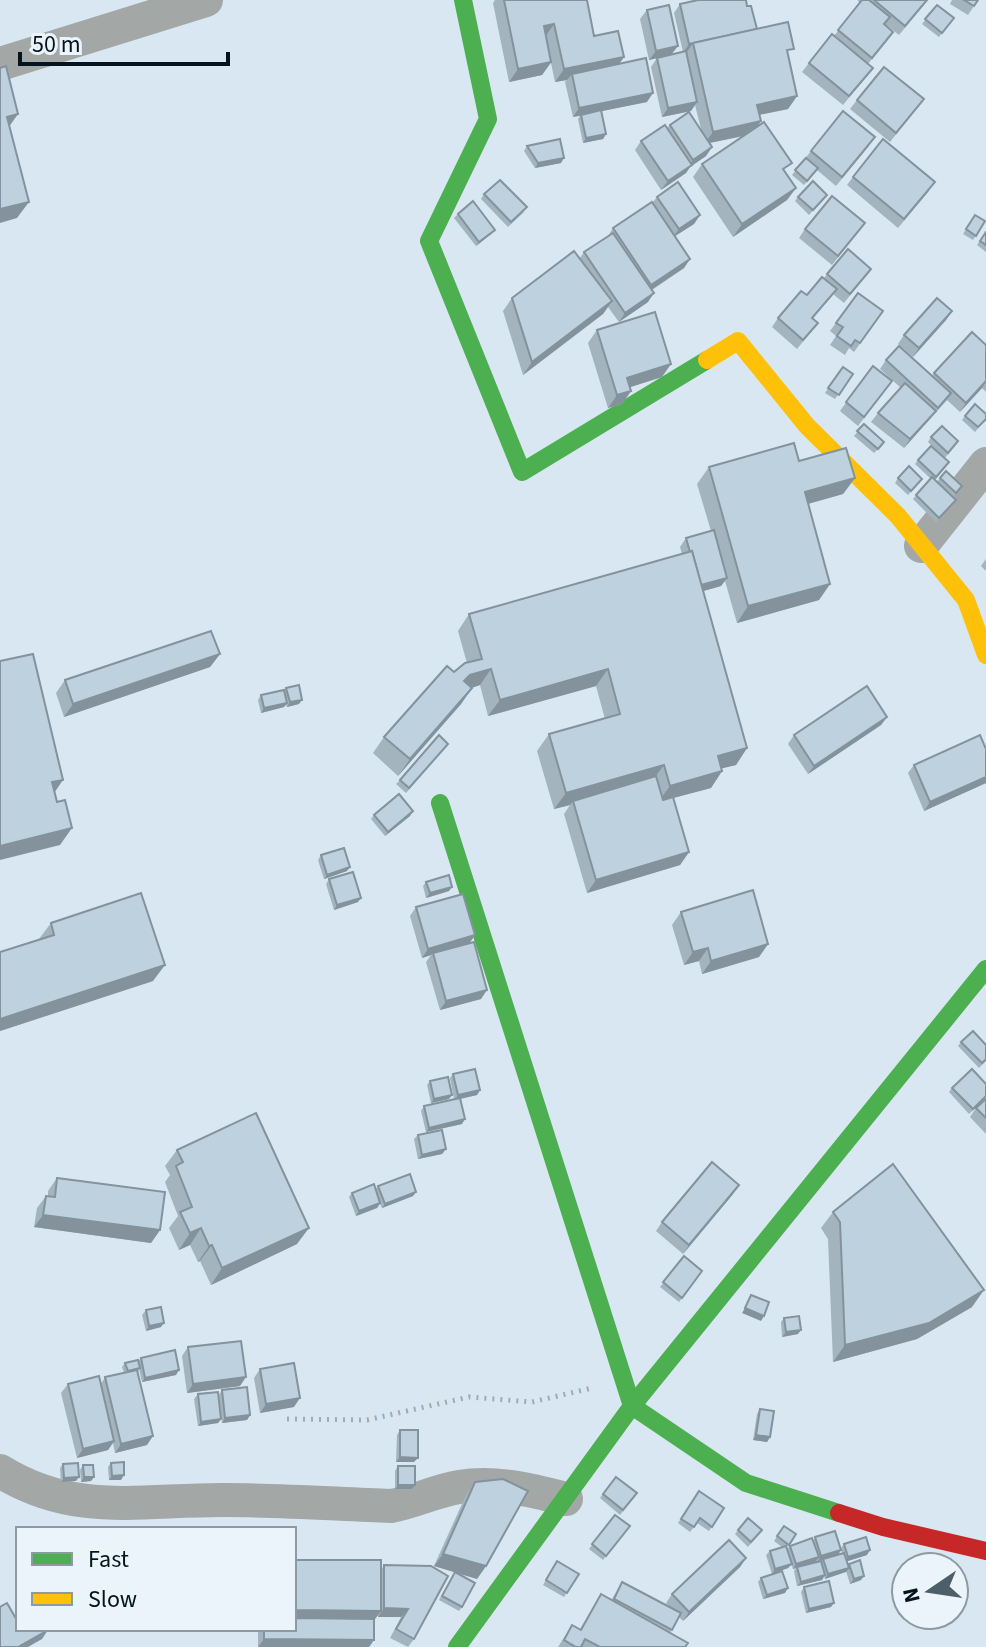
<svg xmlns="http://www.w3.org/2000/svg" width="986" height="1647" viewBox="0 0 986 1647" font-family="'Source Sans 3',sans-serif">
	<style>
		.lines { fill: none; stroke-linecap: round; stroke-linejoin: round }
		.path { stroke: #a3abae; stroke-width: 5; stroke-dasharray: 2 6; stroke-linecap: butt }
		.street { stroke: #a3a8a7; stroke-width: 34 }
		.fast { stroke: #4caf50; stroke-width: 18 }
		.slow { stroke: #ffc107; stroke-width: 18 }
		.jam { stroke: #c62828; stroke-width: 18 }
		.wall { fill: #a3b4bf }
		.shaded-wall { fill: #84929b }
		.building { fill: #bdd1de; stroke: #84929b; stroke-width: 2 }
	</style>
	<rect width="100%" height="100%" fill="#d8e7f2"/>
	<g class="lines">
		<path class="path" d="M287,1419L367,1420L469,1397L532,1402L592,1388"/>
		<g class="street">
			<path d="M0,64L206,0"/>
			<path d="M921,546L986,464"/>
			<path d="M0,1471C76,1518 143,1499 226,1500C281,1500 336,1504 391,1506C414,1502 435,1491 459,1487C496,1481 531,1490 566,1499"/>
		</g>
		<g class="fast">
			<path d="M463,0L488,119L429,241L522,472L707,360"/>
			<path d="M440,803L632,1406L746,1483L839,1513"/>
			<path d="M457,1647L632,1406L986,969"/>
		</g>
		<path class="slow" d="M707,360L738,341L807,426L898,516L966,600L986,655"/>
		<path class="jam" d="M839,1513L883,1527L986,1551"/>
	</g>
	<g class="wall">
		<path d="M495,0H587L594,36L624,57L619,64L647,102L601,111L606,134L603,139L583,143L578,119L580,116L573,117L565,82L567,80L555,82L551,63L542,75L509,82L493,3Z"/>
		<path d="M858,0H928L899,35L885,24V25L893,32L868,64L873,68L843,105L802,72L809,63L834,36L860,3L858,1Z"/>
		<path d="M952,0H978L968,15L950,4Z"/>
		<path d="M680,4L747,6L757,29L788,57L797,96L788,109L759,115L761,121L757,127L796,188L787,200L733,237L693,177L702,164L744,136L710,143L712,147L706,156L690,167L686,173L661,190L635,150L641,141L667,128L670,125L701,129L695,105L691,111L662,117L651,67L657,58L649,60L640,19L647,10L672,54L683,52L674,13Z"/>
		<path d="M937,5L954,18L939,37L922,24Z"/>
		<path d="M924,99L890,142L850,109L857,100Z"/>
		<path d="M527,146L561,163L535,168L524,151Z"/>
		<path d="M869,146L836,186L817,170L804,185L792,175L811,151Z"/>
		<path d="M853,177L929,191L898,228L847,185Z"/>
		<path d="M484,194L524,212L508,227L481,199Z"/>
		<path d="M827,195L809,215L795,201L798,197Z"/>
		<path d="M657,197L700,215L694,224L675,236L690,259L684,268L652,290L648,302L619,322L608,307L603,314L523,375L503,311L512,298L580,258L584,252L608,236L613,228L652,203Z"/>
		<path d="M458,214L491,234L476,246L454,218Z"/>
		<path d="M975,215L985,221L973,240L963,234Z"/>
		<path d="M805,229L858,232L832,265L799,238Z"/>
		<path d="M986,231V252L977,245Z"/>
		<path d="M848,249L871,269L844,303L833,294L813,318L818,323L797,349L772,327L778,318L807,295L824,278Z"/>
		<path d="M858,293L883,311L854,352L849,348L845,355L830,345L836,336L830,331Z"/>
		<path d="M952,311L946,320L913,357L898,344L904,335Z"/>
		<path d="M597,330L662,377L630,387L631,391L622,404L608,408L588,343Z"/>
		<path d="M986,345V392L982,388L960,412L947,400L904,448L871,422L878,413L901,388L880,369L886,360L932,376L934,373Z"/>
		<path d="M873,366L892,381L858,426L840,411Z"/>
		<path d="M843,367L853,374L835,399L825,393Z"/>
		<path d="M965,416L986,419L975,432L962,420Z"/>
		<path d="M864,424L881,446L874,453L854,436Z"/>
		<path d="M931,437L958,441L945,458L928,442Z"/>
		<path d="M918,460L946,467L935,480L937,482L940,478L962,486L953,497L956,500L953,504L936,522L913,499L931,479L915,464Z"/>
		<path d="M799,461L855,478L843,494L808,504L830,584L819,600L737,623L725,581L721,586L703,591L747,748L736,765L722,768V771L711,788L673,798L689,852L680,865L587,893L564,814L570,805L554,809L537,751L549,734L605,719L596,686L488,716L480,685L472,688L461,704L398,776L373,753L384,737L454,672L467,663L458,631L469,614L682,554L680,547L686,538L711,531L697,484L709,467Z"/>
		<path d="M898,478L922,479L908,495L895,483Z"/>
		<path d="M986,559V571L981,566Z"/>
		<path d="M220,654L210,667L64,717L56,693L65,680Z"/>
		<path d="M286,688L299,704L287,707L286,705L284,707L261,713L258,700L261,695L284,691Z"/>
		<path d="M887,717L881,725L808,774L788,744L794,735Z"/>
		<path d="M445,748L406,793L396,784L400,780Z"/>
		<path d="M986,749V783L924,811L908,773L914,765Z"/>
		<path d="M374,815L410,816L385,836L371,819Z"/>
		<path d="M321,855L347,871L324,879L318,860Z"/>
		<path d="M329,879L358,902L334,910L326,884Z"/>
		<path d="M426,882L449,891L426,898L423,886Z"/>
		<path d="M416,907L470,943L481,999L440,1010L426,962L431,955L422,958L410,916Z"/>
		<path d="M681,912L768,944L759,957L702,974L699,961L684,965L672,925Z"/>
		<path d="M51,923L153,981L0,1031V952L39,939Z"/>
		<path d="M961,1042L986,1045V1061L979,1068L958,1046Z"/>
		<path d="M453,1074L480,1090L477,1095L460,1099L462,1124L426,1132L421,1111L424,1106L454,1099L450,1078Z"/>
		<path d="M430,1081L449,1099L431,1103L427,1085Z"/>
		<path d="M986,1084V1098L969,1114L949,1092L952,1088Z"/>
		<path d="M986,1099V1134L970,1117L976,1108Z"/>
		<path d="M418,1135L446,1149L442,1154L418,1159L414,1139Z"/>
		<path d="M177,1150L297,1244L211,1285L200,1261L198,1262L190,1245L179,1250L169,1228L178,1216L165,1182L170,1175L165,1166Z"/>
		<path d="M57,1178L160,1230L151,1243L34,1227L37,1208L46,1196H48V1191Z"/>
		<path d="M378,1186L416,1192L413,1196L382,1208L380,1204L377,1208L356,1216L349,1197L352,1193L375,1190Z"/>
		<path d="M733,1194L683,1254L656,1231L662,1222Z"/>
		<path d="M833,1212L972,1307L917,1339L833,1362L828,1239L821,1228Z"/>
		<path d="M684,1256L702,1271L679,1302L660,1287Z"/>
		<path d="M146,1310L161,1327L146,1331L142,1315Z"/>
		<path d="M784,1318L798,1334L782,1337L781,1322Z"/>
		<path d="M188,1347L240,1386L187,1393L182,1356Z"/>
		<path d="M141,1358L176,1375L142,1382L139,1369L138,1372L147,1445L115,1453L113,1443L108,1450L77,1458L61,1393L68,1384H101L105,1377L124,1373L122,1367L125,1363L138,1361Z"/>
		<path d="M260,1369L294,1407L260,1413L254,1378Z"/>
		<path d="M222,1390L250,1415L247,1420L222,1423L219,1395Z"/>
		<path d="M198,1394L221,1419L218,1423L198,1426L194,1399Z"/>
		<path d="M760,1409L770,1437L767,1442L753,1440L757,1414Z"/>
		<path d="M400,1430L414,1462H396L397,1435Z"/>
		<path d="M111,1463L121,1480H109L108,1467Z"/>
		<path d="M63,1464L76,1481L61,1482L60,1468Z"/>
		<path d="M83,1465L94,1477L91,1481L81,1482L80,1470Z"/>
		<path d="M398,1466L412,1489H395V1471Z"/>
		<path d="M616,1477L637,1493L620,1515L600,1498Z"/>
		<path d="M475,1482L486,1566L477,1579L434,1566L466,1495Z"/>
		<path d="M699,1491L724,1508L709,1531L697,1523L690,1532L678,1523Z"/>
		<path d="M615,1515L630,1526L603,1560L589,1549Z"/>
		<path d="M784,1526L796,1534L787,1547V1549L790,1546L813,1541L815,1537L838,1555L842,1553L841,1548L844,1544L867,1555L847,1561L848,1564L861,1580L850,1584L846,1571L825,1579L824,1576L822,1580L797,1586L794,1571L796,1568L793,1569L791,1564L788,1568L772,1574L766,1555L770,1551L782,1547L774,1541Z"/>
		<path d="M738,1530H762L748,1547L735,1534Z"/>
		<path d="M746,1558L740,1567L683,1621L679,1617L670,1633L685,1647H558L572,1625L580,1629L601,1594L612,1599L622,1582L669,1606L666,1603L672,1594Z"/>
		<path d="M557,1561L579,1574L564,1597L543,1585Z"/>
		<path d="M384,1565L431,1566L414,1639L408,1647L390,1638L401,1617H378V1615L374,1620V1640L369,1647H258V1629H294L381,1570Z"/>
		<path d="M455,1572L462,1607L459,1611L439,1600Z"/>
		<path d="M761,1578L785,1593L763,1599L758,1582Z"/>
		<path d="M804,1587L831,1607L806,1613L801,1592Z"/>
	</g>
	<g class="shaded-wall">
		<path d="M554,24L545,37L544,26Z"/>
		<path d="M693,43L687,52L683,53L689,44Z"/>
		<path d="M678,46L671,55L649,60L656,51Z"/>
		<path d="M624,57L615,70L572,74L567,80L555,82L564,69Z"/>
		<path d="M551,62L542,75L509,82L518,69Z"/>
		<path d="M653,93L647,102L573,117L579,108Z"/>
		<path d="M797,96L788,109L748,117L757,105Z"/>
		<path d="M697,102L691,111L662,117L668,108Z"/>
		<path d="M18,114L6,131L7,117Z"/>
		<path d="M761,121L752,134L704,144L713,132Z"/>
		<path d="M606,134L603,139L583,143L586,138Z"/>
		<path d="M712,147L706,156L690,167L686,173L661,190L668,181L689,167L693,160Z"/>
		<path d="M564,158L561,163L535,168L538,163Z"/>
		<path d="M796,188L787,200L733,237L742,224Z"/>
		<path d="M29,202L17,218L0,223V209Z"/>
		<path d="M700,215L694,224L672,238L679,229Z"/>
		<path d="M495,230L491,234L476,246L479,242Z"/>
		<path d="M690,259L684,268L645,294L651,285Z"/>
		<path d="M654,293L648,302L619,322L625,313Z"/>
		<path d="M612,301L603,314L523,375L532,362Z"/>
		<path d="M952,311L946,320L913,357L919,348Z"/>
		<path d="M671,364L662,377L618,391L627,378Z"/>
		<path d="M986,381L982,388L960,412L966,403Z"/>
		<path d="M631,391L622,404L608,408L617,395Z"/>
		<path d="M936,411L929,420L904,448L910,439Z"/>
		<path d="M855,478L843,494L793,508L805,492Z"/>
		<path d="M727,578L721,586L693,594L699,585Z"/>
		<path d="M830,584L819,600L737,623L748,606Z"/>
		<path d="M220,654L210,667L64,717L73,704Z"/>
		<path d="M491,669L480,685L458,692L464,681L470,675Z"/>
		<path d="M608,669L596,686L488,716L500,700Z"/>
		<path d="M472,688L461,704L398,776L410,759Z"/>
		<path d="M302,700L299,704L287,707L290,702Z"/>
		<path d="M287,703L284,707L261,713L264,708Z"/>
		<path d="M887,717L881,725L808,774L814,766Z"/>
		<path d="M747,748L736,765L707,772L718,756Z"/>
		<path d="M664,765L652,781L573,801L570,805L554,809L566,793Z"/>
		<path d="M722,771L711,788L658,802L670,786Z"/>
		<path d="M986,777V783L924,811L930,802Z"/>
		<path d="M63,780L52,796V782Z"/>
		<path d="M413,811L410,816L385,836L388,832Z"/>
		<path d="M72,828L60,845L0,860V846Z"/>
		<path d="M689,852L680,865L587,893L596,880Z"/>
		<path d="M350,867L347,871L324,879L327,875Z"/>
		<path d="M452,887L449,891L426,898L430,893Z"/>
		<path d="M361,898L358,902L334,910L337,905Z"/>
		<path d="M475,935L469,944L433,953L431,955L422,958L428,949Z"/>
		<path d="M768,944L759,957L702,974L711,961Z"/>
		<path d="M708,948L699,961L684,965L693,952Z"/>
		<path d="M165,965L153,981L0,1031V1019Z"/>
		<path d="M487,990L481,999L440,1010L446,1001Z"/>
		<path d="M480,1090L477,1095L455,1100L458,1095Z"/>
		<path d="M452,1095L449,1099L431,1103L434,1099Z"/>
		<path d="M465,1119L462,1124L426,1132L429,1128Z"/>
		<path d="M446,1149L442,1154L418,1159L422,1155Z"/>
		<path d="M739,1185L733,1194L683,1254L689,1245Z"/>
		<path d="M416,1192L413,1196L382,1208L385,1204Z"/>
		<path d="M380,1203L377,1208L356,1216L359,1211Z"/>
		<path d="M43,1215L160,1230L151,1243L34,1227Z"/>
		<path d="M201,1228L190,1245L179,1250L190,1233Z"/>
		<path d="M309,1228L297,1244L211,1285L222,1268Z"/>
		<path d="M212,1245L200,1261L198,1262L209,1246Z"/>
		<path d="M984,1290L972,1307L917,1339L833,1362L845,1345Z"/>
		<path d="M745,1308L764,1316L761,1321L742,1313Z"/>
		<path d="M164,1323L161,1327L146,1331L149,1326Z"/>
		<path d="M801,1330L798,1334L782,1337L786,1332Z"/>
		<path d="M179,1370L176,1375L142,1382L145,1378Z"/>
		<path d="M246,1377L240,1386L187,1393L193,1384Z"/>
		<path d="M300,1398L294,1407L260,1413L266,1404Z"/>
		<path d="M250,1415L247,1420L222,1423L225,1418Z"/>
		<path d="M221,1419L218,1423L198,1426L201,1422Z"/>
		<path d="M756,1435L770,1437L767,1442L753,1440Z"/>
		<path d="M153,1436L147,1445L115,1453L121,1444Z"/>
		<path d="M114,1441L108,1450L77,1458L83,1449Z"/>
		<path d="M400,1457L418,1458L414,1462H396Z"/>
		<path d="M124,1475L121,1480H109L112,1476Z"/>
		<path d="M79,1477L76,1481L61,1482L64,1478Z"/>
		<path d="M84,1477H94L91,1481L81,1482Z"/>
		<path d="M398,1485H415L412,1489H395Z"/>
		<path d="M841,1550L838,1555L818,1561L821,1556Z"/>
		<path d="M870,1550L867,1555L845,1562L848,1557Z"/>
		<path d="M443,1554L486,1566L477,1579L434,1566Z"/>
		<path d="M819,1557L815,1562L793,1569L796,1564Z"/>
		<path d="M746,1558L740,1567L683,1621L689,1612Z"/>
		<path d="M792,1564L788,1568L772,1574L775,1569Z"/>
		<path d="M849,1568L846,1572L825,1579L828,1574Z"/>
		<path d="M825,1575L822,1580L797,1586L801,1582Z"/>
		<path d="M864,1576L861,1580L850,1584L854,1579Z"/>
		<path d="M788,1588L785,1593L763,1599L767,1595Z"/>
		<path d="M834,1603L831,1607L806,1613L809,1609Z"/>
		<path d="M384,1608L408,1609L401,1617H378Z"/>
		<path d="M294,1610L381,1611L372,1623H294Z"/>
		<path d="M48,1630L42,1639L28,1647H18Z"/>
		<path d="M264,1639L374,1640L369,1647H258Z"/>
	</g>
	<g class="building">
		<path d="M504,0H587L594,36L618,31L624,57L564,69L554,24L544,26L551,62L518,69Z"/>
		<path d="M698,0H746L747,6H751L757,29L689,44L680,4Z"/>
		<path d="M862,0H869L890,17L884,24L893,32L872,58L838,30Z"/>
		<path d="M874,0H927L905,26Z"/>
		<path d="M964,0H978L974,6Z"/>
		<path d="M669,5L678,46L656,51L647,10Z"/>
		<path d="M937,5L954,18L942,33L925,19Z"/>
		<path d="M788,22L794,49L787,50L797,96L757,105L761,121L713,132L693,43Z"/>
		<path d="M832,34L873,68L849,96L809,63Z"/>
		<path d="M686,51L697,102L668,108L657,58Z"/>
		<path d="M646,58L653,93L579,108L572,74Z"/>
		<path d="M6,66L18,114L7,117L29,202L0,209V68Z"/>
		<path d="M884,67L924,99L896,133L857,100Z"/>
		<path d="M601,110L606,134L586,138L581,115Z"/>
		<path d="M843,111L875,137L842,177L811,151Z"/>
		<path d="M689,112L712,147L693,160L670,125Z"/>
		<path d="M764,122L792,163L783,169L796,188L742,224L702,164Z"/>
		<path d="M665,125L692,165L668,181L641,141Z"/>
		<path d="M560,139L564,158L538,163L527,146Z"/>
		<path d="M883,139L935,182L904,219L853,177Z"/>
		<path d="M806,158L818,168L807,181L795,170Z"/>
		<path d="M500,180L527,207L511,222L484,194Z"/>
		<path d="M813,181L827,195L813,210L798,197Z"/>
		<path d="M678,182L700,215L679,229L657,197Z"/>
		<path d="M832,196L865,223L838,256L805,229Z"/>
		<path d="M473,201L495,230L479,242L458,214Z"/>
		<path d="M652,202L690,259L651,285L613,228Z"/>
		<path d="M975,215L985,221L976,236L966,229Z"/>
		<path d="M986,232V245L980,241Z"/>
		<path d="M613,233L654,293L625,313L584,252Z"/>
		<path d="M848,249L871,269L850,294L827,274Z"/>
		<path d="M574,251L612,301L532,362L512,298Z"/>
		<path d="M822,277L837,289L812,318L818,323L803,340L778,318L801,291L807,295Z"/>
		<path d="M858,293L883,311L860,343L855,340L851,346L837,336L843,327L836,323Z"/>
		<path d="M937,298L952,311L919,348L904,335Z"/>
		<path d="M655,312L671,364L627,378L631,391L617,395L597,330Z"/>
		<path d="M972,332L986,345V381L966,403L934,373Z"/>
		<path d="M899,346L951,393L938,408L886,360Z"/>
		<path d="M873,366L892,381L864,417L846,402Z"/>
		<path d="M843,367L853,374L839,395L828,388Z"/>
		<path d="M905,383L936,411L910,439L878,413Z"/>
		<path d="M975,404L986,414V419L978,427L965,416Z"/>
		<path d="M864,424L884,442L878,449L857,431Z"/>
		<path d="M942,426L958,441L948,453L931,437Z"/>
		<path d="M794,443L799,461L846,448L855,478L805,492L830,584L748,606L709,467Z"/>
		<path d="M931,446L949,462L936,477L918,460Z"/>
		<path d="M909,466L922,479L911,491L898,478Z"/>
		<path d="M946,471L962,486L956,493L940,478Z"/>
		<path d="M932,477L956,500L939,518L916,495Z"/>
		<path d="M714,530L727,578L701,585L692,551L690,552L686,538Z"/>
		<path d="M692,551L747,748L718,756L722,771L670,786L664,765L566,793L549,734L620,714L608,669L500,700L491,669L470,675L464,681L472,688L410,759L384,737L447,666L454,672L465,663L482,659L469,614Z"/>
		<path d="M211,631L220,654L73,704L65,680Z"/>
		<path d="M33,654L63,780L52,782L57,802L65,800L72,828L0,846V661Z"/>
		<path d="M299,685L302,700L290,702L286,688Z"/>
		<path d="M867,686L887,717L814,766L794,735Z"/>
		<path d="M284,690L287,703L264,708L261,695Z"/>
		<path d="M439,735L448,744L409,788L400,780Z"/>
		<path d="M980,735L986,749V777L930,802L914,765Z"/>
		<path d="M656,776L663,800L673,797L689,852L596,880L573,801Z"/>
		<path d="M399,794L413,811L388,832L374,815Z"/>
		<path d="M344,848L350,867L327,875L321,855Z"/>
		<path d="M353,872L361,898L337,905L329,879Z"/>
		<path d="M449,875L452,887L430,893L426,882Z"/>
		<path d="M753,890L768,944L711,961L708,948L693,952L681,912Z"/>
		<path d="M141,893L165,965L0,1019V952L54,935L51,923Z"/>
		<path d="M463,894L475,935L428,949L416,907Z"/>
		<path d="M474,942L487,990L446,1001L433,953Z"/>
		<path d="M973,1031L986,1045V1059L982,1063L961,1042Z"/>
		<path d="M475,1069L480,1090L458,1095L453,1074Z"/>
		<path d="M972,1069L986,1084V1096L973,1109L952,1088Z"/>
		<path d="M448,1077L452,1095L434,1099L430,1081Z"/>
		<path d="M460,1098L465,1119L429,1128L424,1106Z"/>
		<path d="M986,1099V1118L976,1108Z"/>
		<path d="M256,1113L309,1228L222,1268L212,1245L209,1246L201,1228L190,1233L180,1212L192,1207L176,1166L183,1162L177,1150Z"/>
		<path d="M442,1130L446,1149L422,1155L418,1135Z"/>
		<path d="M712,1162L739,1185L689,1245L662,1222Z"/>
		<path d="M893,1164L984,1290L929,1323L845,1345L840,1222L833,1212Z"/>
		<path d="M410,1174L416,1192L385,1204L378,1186Z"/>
		<path d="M57,1178L165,1192L160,1230L43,1215L46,1196L55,1197Z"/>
		<path d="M374,1184L380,1203L359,1211L352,1193Z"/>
		<path d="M684,1256L702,1271L682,1298L663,1282Z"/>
		<path d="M751,1295L769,1302L764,1316L745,1308Z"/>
		<path d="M161,1307L164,1323L149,1326L146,1310Z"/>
		<path d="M799,1316L801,1330L786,1332L784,1318Z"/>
		<path d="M241,1341L246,1377L193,1384L188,1347Z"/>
		<path d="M175,1350L179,1370L145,1378L141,1358Z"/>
		<path d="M138,1360L140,1368L128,1371L125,1363Z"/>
		<path d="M294,1363L300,1398L266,1404L260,1369Z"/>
		<path d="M137,1370L153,1436L121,1444L105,1377Z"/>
		<path d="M99,1376L114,1441L83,1449L68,1384Z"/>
		<path d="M247,1387L250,1415L225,1418L222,1390Z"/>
		<path d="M218,1392L221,1419L201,1422L198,1394Z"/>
		<path d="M760,1409L774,1411L770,1437L756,1435Z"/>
		<path d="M400,1430H418V1458L400,1457Z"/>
		<path d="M124,1462V1475L112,1476L111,1463Z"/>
		<path d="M78,1463L79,1477L64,1478L63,1464Z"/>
		<path d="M83,1465H93L94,1477H84Z"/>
		<rect x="398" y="1466" width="17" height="19"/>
		<path d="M616,1477L637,1493L623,1510L603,1494Z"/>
		<path d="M503,1479L528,1491L486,1566L443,1554L475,1482Z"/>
		<path d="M699,1491L724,1508L712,1527L700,1518L694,1527L681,1519Z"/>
		<path d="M615,1515L630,1526L606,1556L592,1544Z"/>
		<path d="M748,1518L762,1530L751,1542L738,1530Z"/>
		<path d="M784,1526L796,1534L789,1545L777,1536Z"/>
		<path d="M835,1531L841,1550L821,1556L815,1537Z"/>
		<path d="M866,1537L870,1550L848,1557L844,1544Z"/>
		<path d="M812,1538L819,1557L796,1564L790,1546Z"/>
		<path d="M729,1540L746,1558L689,1612L672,1594Z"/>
		<path d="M786,1546L792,1564L775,1569L770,1551Z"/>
		<path d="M844,1553L849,1568L828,1574L823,1559Z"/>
		<path d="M294,1560H381V1611L294,1610Z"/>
		<path d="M860,1560L864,1576L854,1579L849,1564Z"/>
		<path d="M557,1561L579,1574L567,1593L546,1580Z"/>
		<path d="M821,1561L825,1575L801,1582L797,1567Z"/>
		<path d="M384,1565L431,1566L448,1576L414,1639L396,1629L408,1609L384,1608Z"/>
		<path d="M782,1571L788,1588L767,1595L761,1578Z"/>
		<path d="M455,1572L475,1583L462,1607L442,1596Z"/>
		<path d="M829,1581L834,1603L809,1609L804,1587Z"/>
		<path d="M622,1582L681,1613L672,1630L614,1599Z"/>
		<path d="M601,1594L688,1643L685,1647H600L585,1639L581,1647H576L564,1640L572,1625L581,1630Z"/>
		<path d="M7,1603L15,1617L18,1615V1629H48V1630L18,1647H0V1607Z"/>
		<path d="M294,1618L374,1619V1640L264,1639V1629H294Z"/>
	</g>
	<rect x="16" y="1527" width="280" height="104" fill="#eaf4fa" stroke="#8e9aa2" stroke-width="2"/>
	<rect x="32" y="1553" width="40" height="12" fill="#4caf50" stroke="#8e9aa2" stroke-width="2"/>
	<text x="88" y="1567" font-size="24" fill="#03141e">Fast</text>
	<rect x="32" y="1593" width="40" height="12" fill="#ffc107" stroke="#8e9aa2" stroke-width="2"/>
	<text x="88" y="1607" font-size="24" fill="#03141e">Slow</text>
	<g transform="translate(930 1591) rotate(257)"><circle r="38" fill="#eaf4fa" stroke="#8e9aa2" stroke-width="2"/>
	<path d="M0-6L14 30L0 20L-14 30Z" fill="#4e5e68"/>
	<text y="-12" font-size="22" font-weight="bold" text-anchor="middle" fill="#03141e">N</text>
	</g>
	<path d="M20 52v12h208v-12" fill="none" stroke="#03141e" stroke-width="4"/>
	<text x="32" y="52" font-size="24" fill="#03141e" stroke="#eaf4fa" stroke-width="6" paint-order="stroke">50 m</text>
</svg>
